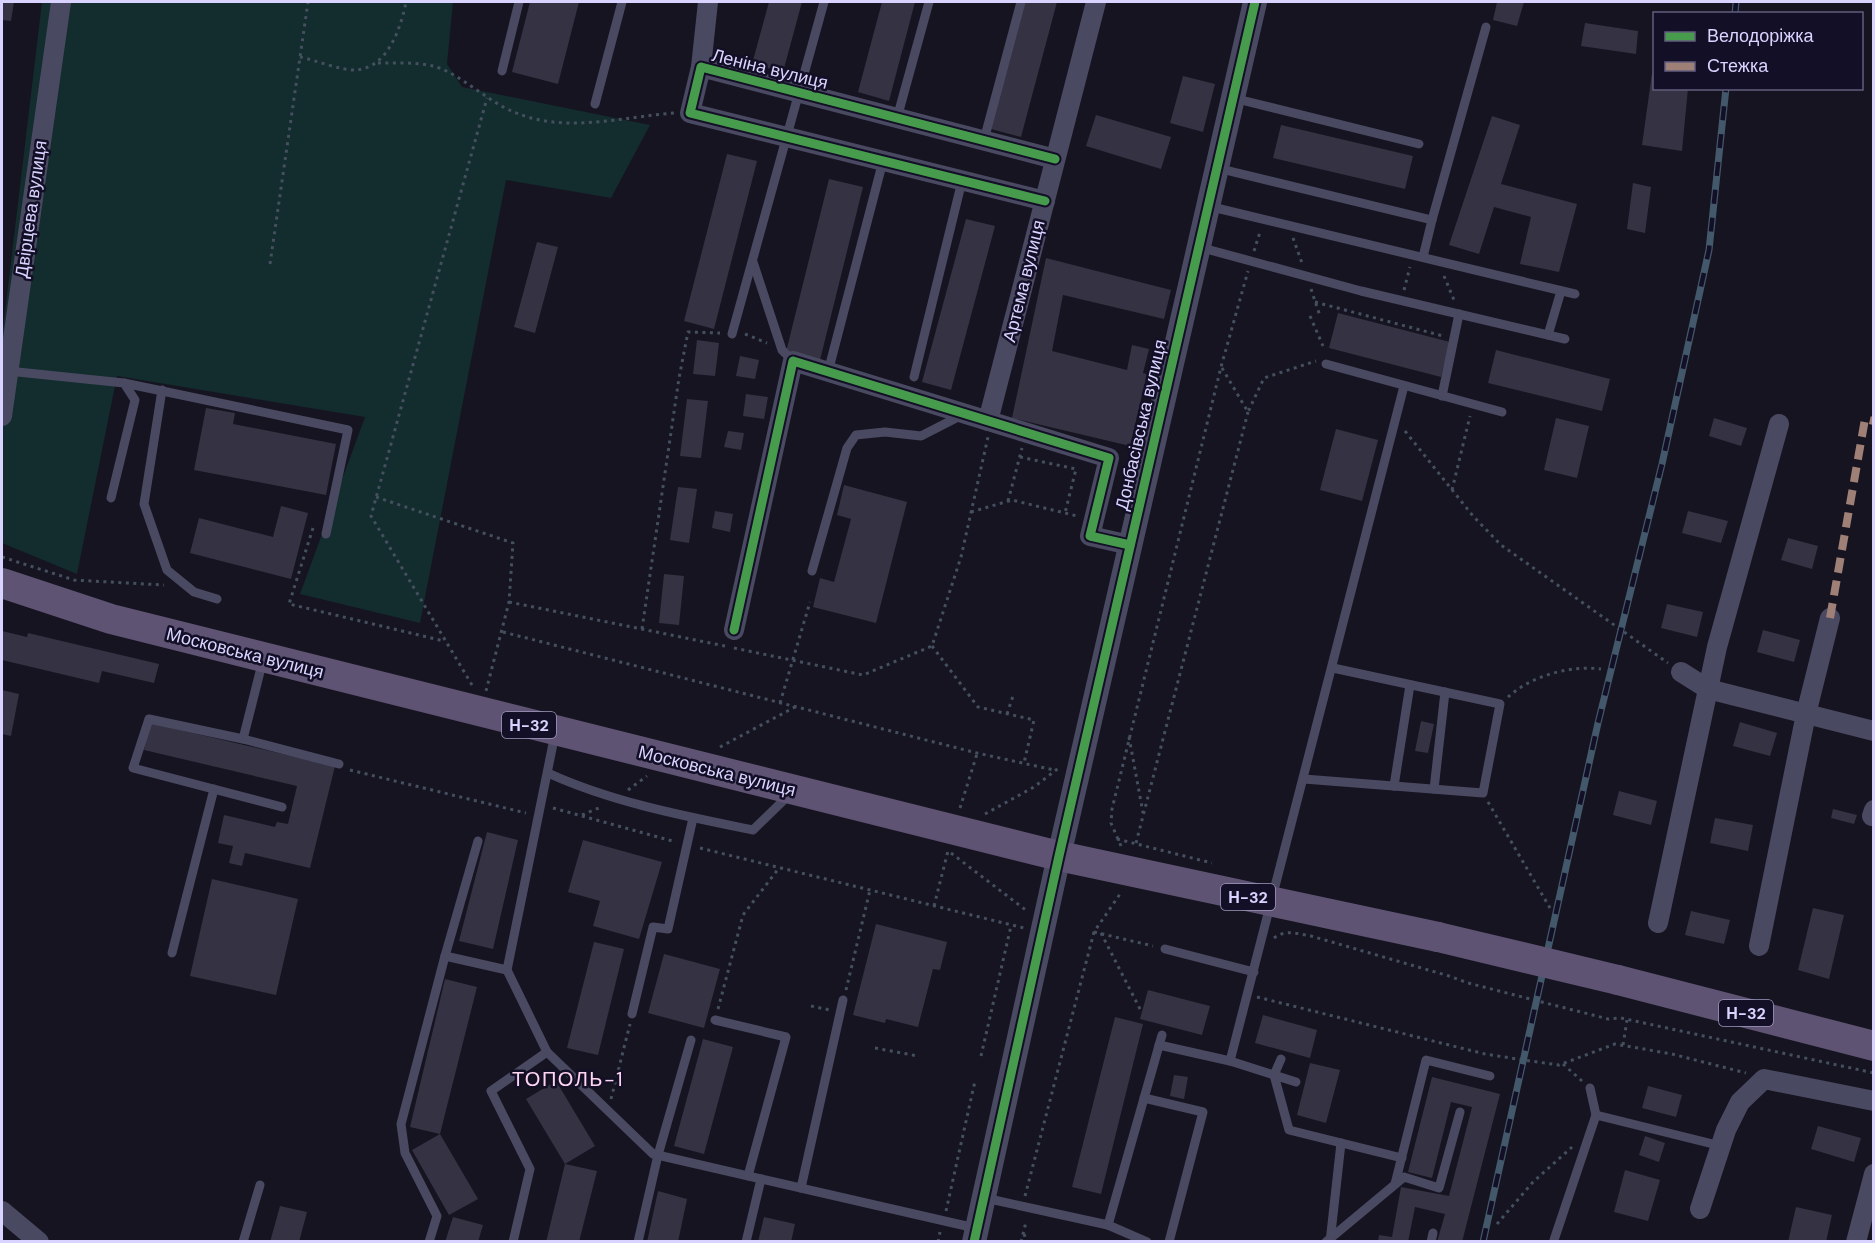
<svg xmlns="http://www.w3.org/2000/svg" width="1875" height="1243" viewBox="0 0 1875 1243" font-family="'DM Sans',sans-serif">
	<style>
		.green { fill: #132c2d }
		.building { fill: #343243 }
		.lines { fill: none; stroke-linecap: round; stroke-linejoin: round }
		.path { stroke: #44505f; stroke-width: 3; stroke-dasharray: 3 4.5; stroke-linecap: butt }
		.service { stroke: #4a4962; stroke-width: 9 }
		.minor { stroke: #4a4962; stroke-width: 20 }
		.tertiary { stroke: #4a4962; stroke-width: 24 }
		.primary { stroke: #5e5373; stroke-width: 30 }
		.rail-casing { stroke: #43596b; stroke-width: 7 }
		.rail { stroke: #130f26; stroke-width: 4.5; stroke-dasharray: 14; stroke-linecap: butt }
		.primary-bridge { stroke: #5e5373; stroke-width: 30 }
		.quiet { stroke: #9e8076; stroke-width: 8; stroke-dasharray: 15 8; stroke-linecap: butt }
		.cycleway-casing { stroke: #130f26; stroke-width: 13 }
		.cycleway { stroke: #469c4c; stroke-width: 9 }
		.labels { text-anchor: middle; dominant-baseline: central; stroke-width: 5; stroke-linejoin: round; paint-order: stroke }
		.shield { fill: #130f26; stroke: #9e99be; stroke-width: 1.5 }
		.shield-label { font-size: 16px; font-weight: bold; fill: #d9d4ff }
		.street-label { font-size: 18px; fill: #d9d4ff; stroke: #130f26 }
		.neighbourhood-label { font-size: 20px; letter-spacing: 1.5px; fill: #ffd6f0; stroke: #130f26 }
	</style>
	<rect width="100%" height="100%" fill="#161421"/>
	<path class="green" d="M42,2H453L447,64L462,87L650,125L611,198L506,180L420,623L300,594L365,417L117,376L77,574L2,543V337Z"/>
	<g class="building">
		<path d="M2,2H14L11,21L2,20Z"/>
		<path d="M530,2H579L558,84L512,72Z"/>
		<path d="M769,2H802L783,72L752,64Z"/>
		<path d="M882,2H915L889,101L858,92Z"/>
		<path d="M1024,2H1057L1021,137L991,129Z"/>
		<path d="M1497,2H1524L1517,26L1493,20Z"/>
		<path d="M1585,23L1638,31L1636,54L1581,46Z"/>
		<path d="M1652,73L1654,74V88H1688L1682,151L1642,145Z"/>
		<path d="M1183,76L1215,84L1203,132L1170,123Z"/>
		<path d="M1096,115L1171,137L1161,169L1086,146Z"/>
		<path d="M1492,116L1520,125L1501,184L1577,204L1559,272L1520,264L1531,217L1494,207L1479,254L1449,245Z"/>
		<path d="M1281,125L1413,156L1405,189L1273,158Z"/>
		<path d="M727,154L757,161L714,329L684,321Z"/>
		<path d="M829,179L863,187L820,360L786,352Z"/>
		<path d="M1633,183L1651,187L1645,233L1627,229Z"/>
		<path d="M966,219L995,226L951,390L922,382Z"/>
		<path d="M537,242L558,247L535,333L514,327Z"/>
		<path d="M1046,258L1171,290L1164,319L1063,295L1052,351L1127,370L1132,345L1149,349L1143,373L1147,374L1130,446L1012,418Z"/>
		<path d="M1338,313L1450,342L1441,377L1329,348Z"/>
		<path d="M697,340L719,343L715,376L693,374Z"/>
		<path d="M1496,350L1610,379L1602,411L1488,383Z"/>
		<path d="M740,356L759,360L755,379L736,376Z"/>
		<path d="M746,394L768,397L764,419L743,416Z"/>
		<path d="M687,399L708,401L701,458L680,456Z"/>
		<path d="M206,408L235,413L233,424L336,444L326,495L194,470Z"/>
		<path d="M1556,418L1589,426L1577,478L1544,470Z"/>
		<path d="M1714,418L1747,428L1741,446L1709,436Z"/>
		<path d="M1336,429L1378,440L1362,501L1320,490Z"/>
		<path d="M728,431L744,433L741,450L724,447Z"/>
		<path d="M844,485L907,502L876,623L813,607L820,578L834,582L851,519L837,515Z"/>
		<path d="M678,487L697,489L689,543L670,540Z"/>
		<path d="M281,506L308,513L291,579L190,553L199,518L273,537Z"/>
		<path d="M715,511L733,514L730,532L712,528Z"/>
		<path d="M1688,511L1728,521L1721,543L1682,533Z"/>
		<path d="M1788,538L1818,546L1812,569L1781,560Z"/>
		<path d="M664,574L684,576L679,625L659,623Z"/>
		<path d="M1667,604L1703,612L1697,637L1661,628Z"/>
		<path d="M1763,630L1800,640L1794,662L1757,652Z"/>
		<path d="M2,631L27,637L28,633L159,664L154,683L102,671L99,683L2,660Z"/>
		<path d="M2,690L19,694L11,736L2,734Z"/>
		<path d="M1421,721L1434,724L1428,753L1415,751Z"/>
		<path d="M1740,722L1777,733L1770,756L1733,746Z"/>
		<path d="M150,723L335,766L310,868L245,853L242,866L229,863L233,846L218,843L224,815L275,827L277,822L288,824L297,786L144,750Z"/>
		<path d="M1619,791L1657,801L1651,825L1613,815Z"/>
		<path d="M1833,809L1857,815L1854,824L1831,818Z"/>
		<path d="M1715,818L1753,825L1748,851L1710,843Z"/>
		<path d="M487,832L518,840L493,949L459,941Z"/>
		<path d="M583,840L662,862L639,939L593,926L600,901L568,892Z"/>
		<path d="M212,879L298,899L276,995L190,976Z"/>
		<path d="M1813,908L1844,915L1829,979L1798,970Z"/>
		<path d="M1691,911L1730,920L1724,944L1685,935Z"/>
		<path d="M876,924L947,942L940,970L933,969L918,1027L886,1019L885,1023L853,1015Z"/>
		<path d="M594,942L624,949L598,1055L567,1048Z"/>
		<path d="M664,954L720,969L704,1028L648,1013Z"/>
		<path d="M445,979L477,987L440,1134L478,1199L449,1215L412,1150L440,1134L410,1127Z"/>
		<path d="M1148,990L1210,1006L1202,1035L1140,1019Z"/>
		<path d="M1263,1015L1317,1030L1310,1058L1255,1043Z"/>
		<path d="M1115,1017L1143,1024L1101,1194L1072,1187Z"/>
		<path d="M703,1039L733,1047L704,1154L674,1146Z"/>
		<path d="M1310,1063L1340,1070L1326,1123L1297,1115Z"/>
		<path d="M1174,1075L1188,1077L1184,1099L1170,1096Z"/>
		<path d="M1432,1077L1500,1094L1462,1242H1437L1445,1214L1415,1207L1408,1242H1378L1379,1235L1392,1237L1401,1187L1449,1196L1472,1107L1451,1102L1432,1178L1408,1172Z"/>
		<path d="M556,1081L595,1146L565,1164L526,1099Z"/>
		<path d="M1648,1086L1682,1095L1676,1117L1642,1108Z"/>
		<path d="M1818,1126L1861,1138L1854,1162L1811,1149Z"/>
		<path d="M1645,1136L1665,1143L1659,1162L1639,1155Z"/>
		<path d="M565,1164L597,1171L579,1242H546Z"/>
		<path d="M1625,1170L1660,1180L1648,1221L1614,1212Z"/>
		<path d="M658,1191L687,1199L678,1242H647Z"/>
		<path d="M280,1206L307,1212L299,1242H270Z"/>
		<path d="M1796,1207L1832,1215L1826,1242H1788Z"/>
		<path d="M453,1217L483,1225L478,1242H445Z"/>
		<path d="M764,1217L795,1224L791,1242H758Z"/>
	</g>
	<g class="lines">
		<g class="path">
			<path d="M300,57C315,60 342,71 356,70C388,68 401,27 406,2"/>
			<path d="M378,63C396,63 416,62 433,66C458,72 488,102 514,112C565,134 621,117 674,113"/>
			<path d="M1293,238L1302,263"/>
			<path d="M1254,251L1260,232"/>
			<path d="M270,264L308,2"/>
			<path d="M1444,276L1454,300"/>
			<path d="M1311,289L1320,316"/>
			<path d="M1404,290L1410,267"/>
			<path d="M1315,302L1443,336"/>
			<path d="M1310,316L1323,346"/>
			<path d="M745,334L767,343"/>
			<path d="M1222,368L1248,412L1264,378L1316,361"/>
			<path d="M1405,431L1473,516L1501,545L1668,663"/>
			<path d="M1020,457L1076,469L1065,513"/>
			<path d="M1452,490L1470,416"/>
			<path d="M376,497L513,543L509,602L486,691"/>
			<path d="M1008,501L1022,448"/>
			<path d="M971,512L1012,500L1077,516"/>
			<path d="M313,528L289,604L444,641"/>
			<path d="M2,557L74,580L164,585"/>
			<path d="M509,602L725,646"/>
			<path d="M642,629L679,378L688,332L720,333"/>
			<path d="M503,632L977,753L1054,770"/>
			<path d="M932,646L978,707L1034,720L1024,763"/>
			<path d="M734,648L863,675L932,646L961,557L988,437"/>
			<path d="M472,685L371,516L487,98"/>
			<path d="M1508,697C1531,676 1570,665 1601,669"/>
			<path d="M780,703L810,602"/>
			<path d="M1007,714L1013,696"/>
			<path d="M1129,737L1143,813"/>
			<path d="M720,747L795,707"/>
			<path d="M350,770L526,813"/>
			<path d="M628,790L647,776"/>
			<path d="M1488,802L1550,908"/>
			<path d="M553,808L676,842"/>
			<path d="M960,808L977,754"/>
			<path d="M985,814L1034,787L1060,767"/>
			<path d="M582,815L601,807"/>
			<path d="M1117,839L1212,863"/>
			<path d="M1136,843L1248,412"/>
			<path d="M1121,846L1111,823L1112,809L1221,367L1248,271"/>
			<path d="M700,848L1024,928"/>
			<path d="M951,853L1027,911"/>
			<path d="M934,906L948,851"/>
			<path d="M1094,932L1153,946"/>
			<path d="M1101,933L1140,1009"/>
			<path d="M1274,938C1285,929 1299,934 1311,936L1449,976L1468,983L1608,1019L1621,1018L1874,1073"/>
			<path d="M846,990L870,890"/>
			<path d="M1257,997L1485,1054L1530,1061L1559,1065L1615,1044L1672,1054L1746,1073"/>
			<path d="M811,1006L830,1010"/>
			<path d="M718,1009L743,915L779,868"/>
			<path d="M1623,1045L1627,1020"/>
			<path d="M875,1048L918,1056"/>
			<path d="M981,1056L1011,926"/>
			<path d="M1563,1064L1582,1081"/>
			<path d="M611,1099L630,1024"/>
			<path d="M1025,1196L1094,932L1120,894"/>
			<path d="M946,1211L975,1081"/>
			<path d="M1497,1224L1533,1182L1572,1147"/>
			<path d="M1024,1234L1027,1242"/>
			<path d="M938,1242L940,1232"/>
			<path d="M1021,1242L1026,1222"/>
		</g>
		<g class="service">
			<path d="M502,71L519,2"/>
			<path d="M1233,98L1419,144"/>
			<path d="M595,104L622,2"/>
			<path d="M897,118L929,2"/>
			<path d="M984,140L1021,2"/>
			<path d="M1217,168L1432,220L1423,257"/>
			<path d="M1208,206L1575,294"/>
			<path d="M1432,220L1486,27"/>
			<path d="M1199,247L1361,291L1565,339"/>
			<path d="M753,262L782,350L793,361"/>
			<path d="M732,334L824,2"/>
			<path d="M1548,335L1561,291"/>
			<path d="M1326,364L1502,412"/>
			<path d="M8,371L124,383L135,400L111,498"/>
			<path d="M828,372L883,161"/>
			<path d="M914,377L962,181"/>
			<path d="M124,383L348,430L326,534"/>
			<path d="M162,390L144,504L167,570L194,592L217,599"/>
			<path d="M1442,396L1459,314"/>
			<path d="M812,571L847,448L856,435L885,432L921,436L962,415"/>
			<path d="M243,739L263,660"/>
			<path d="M548,773C611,802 684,816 753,830L789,795"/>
			<path d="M1304,779L1483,793L1500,704L1333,668"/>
			<path d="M1394,786L1410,685"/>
			<path d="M1434,789L1445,692"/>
			<path d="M282,807L133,768L149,719L243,739L339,764"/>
			<path d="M478,841L445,956L507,970L555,734"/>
			<path d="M1165,949L1254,972"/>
			<path d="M172,953L214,789"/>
			<path d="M507,970L547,1052L491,1091L530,1169L513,1242"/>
			<path d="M632,1014L653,927L668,929L693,818"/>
			<path d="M715,1020L786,1037L748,1176"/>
			<path d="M1159,1045L1230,1061L1404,386"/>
			<path d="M547,1052L653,1154L975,1228"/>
			<path d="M1281,1059L1274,1075L1289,1130L1402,1158"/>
			<path d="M1230,1061L1296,1082"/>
			<path d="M1590,1088L1596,1115"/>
			<path d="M1144,1098L1203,1112L1169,1242"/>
			<path d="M1395,1184L1426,1060L1490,1076"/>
			<path d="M801,1188L843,1000"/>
			<path d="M985,1198L1108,1225L1162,1035"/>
			<path d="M1108,1225L1147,1242"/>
			<path d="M1554,1240L1596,1115L1721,1146"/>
			<path d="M243,1242L260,1185"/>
			<path d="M429,1242L437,1216L405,1153L401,1124L445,956"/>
			<path d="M638,1242L658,1155L691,1040"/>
			<path d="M746,1242L761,1179"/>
			<path d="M1326,1242L1404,1177L1439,1188L1460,1112"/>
			<path d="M1330,1242L1341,1143"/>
			<path d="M1431,1242L1433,1233"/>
		</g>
		<g class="minor">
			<path d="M701,67L708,2"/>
			<path d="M1045,201L690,113L701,67L1055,159"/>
			<path d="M2,416L61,2"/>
			<path d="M988,421L1096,2"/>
			<path d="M734,630L793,361L1109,458L1090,536L1130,545"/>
			<path d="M1681,672L1708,689L1874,731"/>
			<path d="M1872,816L1874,810"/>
			<path d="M1658,923L1717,647L1779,424"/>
			<path d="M1759,946L1806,714L1830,618"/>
			<path d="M1700,1209L1726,1130L1740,1102L1764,1079L1874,1101"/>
			<path d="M2,1211L39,1242"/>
			<path d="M1856,1242L1874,1174"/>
		</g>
		<path class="tertiary" d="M974,1242L1059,856L1255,2"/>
		<g class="primary">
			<path d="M2,583L111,619L1059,856L1438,937"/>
			<path d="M1618,980L1874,1046"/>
		</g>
		<defs>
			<g id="rail">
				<path d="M1735,14L1736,2"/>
				<path d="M1483,1242L1598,723L1662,464L1709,250L1726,88"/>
			</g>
		</defs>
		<use href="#rail" class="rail-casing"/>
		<use href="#rail" class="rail"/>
		<path class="primary-bridge" d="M1438,937L1618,980"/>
		<path class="quiet" d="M1830,618L1865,419L1874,421"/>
		<defs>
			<g id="cycleway">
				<path d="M1045,201L690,113L701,67L1055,159"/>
				<path d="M734,630L793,361L1109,458L1090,536L1130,545"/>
				<path d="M974,1242L1059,856L1255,2"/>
			</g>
		</defs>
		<use href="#cycleway" class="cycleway-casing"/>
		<use href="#cycleway" class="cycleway"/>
	</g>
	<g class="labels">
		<g class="shield">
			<rect x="502" y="712" width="54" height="26" rx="4.5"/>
			<rect x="1221" y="884" width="54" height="26" rx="4.5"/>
			<rect x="1719" y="1000" width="54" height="26" rx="4.5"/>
		</g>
		<g class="shield-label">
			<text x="529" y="725">Н-32</text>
			<text x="1248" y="897">Н-32</text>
			<text x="1746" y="1013">Н-32</text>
		</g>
		<g class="street-label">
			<text transform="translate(770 69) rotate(14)">Леніна вулиця</text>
			<text transform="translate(31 209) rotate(-82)">Двірцева вулиця</text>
			<text transform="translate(1024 281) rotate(-76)">Артема вулиця</text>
			<text transform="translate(1141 425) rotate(-77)">Донбасівська вулиця</text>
			<text transform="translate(245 653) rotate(14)">Московська вулиця</text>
			<text transform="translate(717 771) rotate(14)">Московська вулиця</text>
		</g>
		<g class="neighbourhood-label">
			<text x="568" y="1079">ТОПОЛЬ-1</text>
		</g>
	</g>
	<rect width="1875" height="1243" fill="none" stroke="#d9d4ff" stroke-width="6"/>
	<rect x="1653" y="12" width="210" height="78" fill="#130f26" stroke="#625e7d" stroke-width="1.5"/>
	<rect x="1665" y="32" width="30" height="9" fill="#469c4c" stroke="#625e7d" stroke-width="1.5"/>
	<text x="1707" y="42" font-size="18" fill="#d9d4ff">Велодоріжка</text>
	<rect x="1665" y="62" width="30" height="9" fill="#9e8076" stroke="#625e7d" stroke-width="1.5"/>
	<text x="1707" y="72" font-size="18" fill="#d9d4ff">Стежка</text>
</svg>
